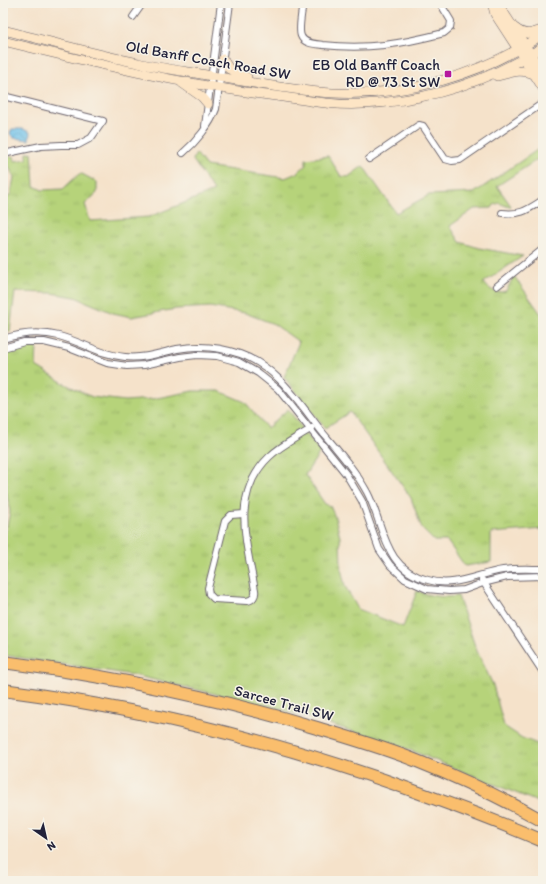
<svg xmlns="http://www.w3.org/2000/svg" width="546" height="884" viewBox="0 0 546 884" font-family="Itim,sans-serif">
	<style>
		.park { fill: url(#park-tufts); stroke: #6c7a5a }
		.water { fill: url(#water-waves); stroke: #487293 }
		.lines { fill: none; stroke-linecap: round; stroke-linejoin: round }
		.street-casing { stroke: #6c656d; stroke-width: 8 }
		.secondary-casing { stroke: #6c656d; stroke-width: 10 }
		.highway-casing { stroke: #6c656d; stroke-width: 14 }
		.street { stroke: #fff; stroke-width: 6 }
		.secondary { stroke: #fde5c5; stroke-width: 9 }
		.highway { stroke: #fabe6d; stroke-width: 12 }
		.poi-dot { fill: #b5179e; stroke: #f7f3e8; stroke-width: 1.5 }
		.labels { text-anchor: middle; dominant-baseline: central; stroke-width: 3; stroke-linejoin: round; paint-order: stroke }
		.street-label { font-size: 15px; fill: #22223b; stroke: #f7f3e8 }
		.poi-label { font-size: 15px; fill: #22223b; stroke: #f7f3e8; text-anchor: end }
	</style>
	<defs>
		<pattern id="park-tufts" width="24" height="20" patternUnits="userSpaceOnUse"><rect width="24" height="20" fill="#b6d37a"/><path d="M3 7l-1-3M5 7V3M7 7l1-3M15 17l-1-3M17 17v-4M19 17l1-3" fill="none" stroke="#9cb56a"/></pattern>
		<pattern id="water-waves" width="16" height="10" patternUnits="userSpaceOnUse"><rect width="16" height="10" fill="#6fc2eb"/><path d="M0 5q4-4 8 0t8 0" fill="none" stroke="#60a6ca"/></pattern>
	</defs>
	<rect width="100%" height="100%" fill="#f7f3e8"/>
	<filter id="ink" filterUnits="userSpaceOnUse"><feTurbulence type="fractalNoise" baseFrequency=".025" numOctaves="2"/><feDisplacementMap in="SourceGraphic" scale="8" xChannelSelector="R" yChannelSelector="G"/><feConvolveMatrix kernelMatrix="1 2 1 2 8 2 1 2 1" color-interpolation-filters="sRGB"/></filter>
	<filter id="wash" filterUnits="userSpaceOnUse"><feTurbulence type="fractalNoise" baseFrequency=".012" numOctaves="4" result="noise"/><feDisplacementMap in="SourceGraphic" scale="16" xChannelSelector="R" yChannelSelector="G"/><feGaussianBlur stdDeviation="0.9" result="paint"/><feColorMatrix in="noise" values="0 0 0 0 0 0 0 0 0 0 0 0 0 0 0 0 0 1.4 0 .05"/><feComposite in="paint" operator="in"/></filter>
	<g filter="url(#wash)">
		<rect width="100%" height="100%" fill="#f5e2ca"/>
		<g class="park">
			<path d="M543,146V155L538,159L497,186L511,206L509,207L499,203L494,205L492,208L474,209L450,226L460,242L479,248L523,256L483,283C491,290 495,294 506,291L514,276L541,314H543V529L491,533V562L465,566L447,541H434L422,529L411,498L350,412L325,428L284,377L299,342L274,324L245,313L210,307L176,309L132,317L113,313L75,297L51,293L15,292L10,331L3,333V198L10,196L14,178L5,157L14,156L15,161L27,159V153L32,152L34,186L42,190L63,189L79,174H82L97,182V193L85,204L90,221L149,217L214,191L193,160L196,153L206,166L285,178L297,173L306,165V159L328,156L341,176L348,177L363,166L396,213L429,195L474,193Z"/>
			<path d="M37,346L36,366L65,384L92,397L125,401L152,399L193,391H219L245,402L267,428L288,409L320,452L305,475L325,504L330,506L335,517L340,537L341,568L345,586L358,609L403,627L417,591C430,596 443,598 458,596L476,649L493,685L504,726L522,738L543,746V805L533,800L400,746L277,708L133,675L3,655V543L10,512L3,472V354L13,350Z"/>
		</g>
		<path class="water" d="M12,129H23L30,132L29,140L14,138L10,134Z"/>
	</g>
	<g filter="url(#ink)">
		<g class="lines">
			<defs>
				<g id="street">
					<path d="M303,3C302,11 298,29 301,36C304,44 316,44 323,45C368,50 401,44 444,33L450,28L451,21L440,3"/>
					<path d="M133,17L143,3"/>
					<path d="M3,96L103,121L91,138L78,145H61L41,146L3,154"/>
					<path d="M205,126L221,3"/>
					<path d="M183,153C196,142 210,125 216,109L230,3"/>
					<path d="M369,159L419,125L423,126L445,159L452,161L460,160L543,103"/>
					<path d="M502,213C522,215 527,210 543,200"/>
					<path d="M497,286L543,249"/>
					<path d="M3,339C21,333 40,331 59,336C82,342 101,355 125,357C144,359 160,353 177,349C198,345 220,347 240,354C278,367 299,403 323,433C339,452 355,470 367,492C385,526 382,568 428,580C455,588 477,574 503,570C516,568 530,569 543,569"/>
					<path d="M3,348L24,342H44L69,348L107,363L127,366L144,365L180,357L197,355L217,356L239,362L258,373L278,389L346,474L362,501L379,549L390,565L405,579L427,589L449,591L464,590L483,583L507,577L543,576"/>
					<path d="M244,514L231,515L225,521L208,588L209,594L214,599L247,601C253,600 256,596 255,590C247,544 230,495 269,457C281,445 298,437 312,428"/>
					<path d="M482,580L543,672"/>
				</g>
				<g id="secondary">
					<path d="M492,3L495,14L543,88"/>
					<path d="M493,3L502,10L543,73"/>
					<path d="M515,28C524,36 533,34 543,29"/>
					<path d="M3,30C48,41 93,54 138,63C164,69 191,72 218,77C256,83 294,91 332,93C406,97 482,75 543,34"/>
					<path d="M3,41C93,63 184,85 276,96C305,100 334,106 363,104C427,101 489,81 543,47"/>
					<path d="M223,59L229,69L247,77"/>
					<path d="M497,76C511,73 519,68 534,74"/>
					<path d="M182,83L202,97L208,104"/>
				</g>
				<g id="highway">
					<path d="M3,662C109,676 214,697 317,728C350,738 385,748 417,761C460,778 502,798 543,821"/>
					<path d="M3,690C154,710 294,745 436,799C472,812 508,826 543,841"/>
				</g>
			</defs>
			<use href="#street" class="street-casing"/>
			<use href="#secondary" class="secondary-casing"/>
			<use href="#highway" class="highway-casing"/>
			<use href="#street" class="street"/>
			<use href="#secondary" class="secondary"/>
			<use href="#highway" class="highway"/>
		</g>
	</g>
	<rect class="poi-dot" x="444" y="70" width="8" height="8" rx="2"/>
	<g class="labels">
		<g class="street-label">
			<text transform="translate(208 60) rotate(10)">Old Banff Coach Road SW</text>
			<text transform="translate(284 703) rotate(15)">Sarcee Trail SW</text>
		</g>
		<g class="poi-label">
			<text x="440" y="65">EB Old Banff Coach<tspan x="440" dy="17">RD @ 73 St SW</tspan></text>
		</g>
	</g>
	<rect width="546" height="884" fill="none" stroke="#f7f3e8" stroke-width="16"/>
	<g transform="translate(46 838) rotate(146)" stroke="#f7f3e8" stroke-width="3" paint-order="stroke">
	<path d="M0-3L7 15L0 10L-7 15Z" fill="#22223b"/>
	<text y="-6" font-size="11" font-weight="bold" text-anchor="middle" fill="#22223b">N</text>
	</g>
</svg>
